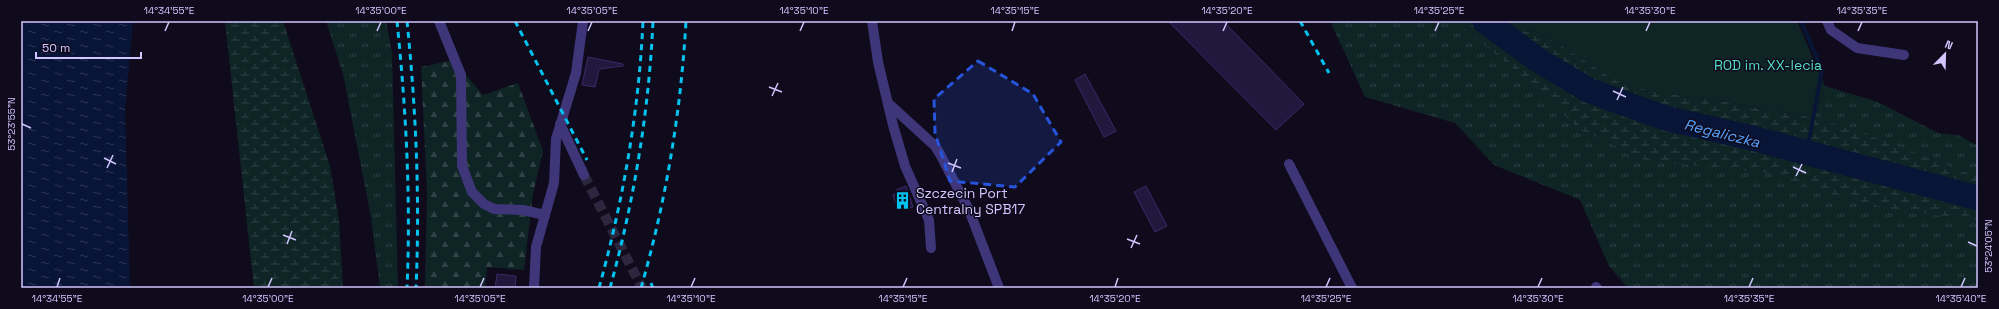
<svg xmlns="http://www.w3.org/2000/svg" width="1999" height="309" viewBox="0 0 1999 309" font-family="'Space Grotesk',sans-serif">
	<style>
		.grass { fill: url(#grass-tufts) }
		.forest { fill: url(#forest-firs) }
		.wetland { fill: url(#wetland-marsh) }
		.garden { fill: #0e2425 }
		.water { fill: url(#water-ripples) }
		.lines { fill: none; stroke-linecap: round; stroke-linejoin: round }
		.stream { stroke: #081537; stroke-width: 4 }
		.river { stroke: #081537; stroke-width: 25 }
		.building { fill: #22173c; stroke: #3b2968 }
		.minor-tunnel { stroke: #2c273e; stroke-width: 10; stroke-dasharray: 10 5; stroke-linecap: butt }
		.minor { stroke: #3f367a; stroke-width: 10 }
		.rail { stroke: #02c2ef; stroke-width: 3; stroke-dasharray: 6 5; stroke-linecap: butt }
		.marked { fill: #2654da; fill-opacity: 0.2; stroke: #2654da; stroke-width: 3; stroke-dasharray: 8 5; stroke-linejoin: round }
		.ticks { fill: none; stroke: #d1c6ff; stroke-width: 1.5 }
		.labels { text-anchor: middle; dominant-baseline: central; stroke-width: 3; stroke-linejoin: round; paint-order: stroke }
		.park-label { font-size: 14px; fill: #54ddc6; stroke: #0f0b1c }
		.poi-label { font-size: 14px; fill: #d1c6ff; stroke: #0f0b1c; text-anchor: start }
		.water-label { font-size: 15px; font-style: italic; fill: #55a1fe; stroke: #0f0b1c }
		.neatline { fill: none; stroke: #d1c6ff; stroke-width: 1.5 }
		.ticks-label { font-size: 10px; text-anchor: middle; fill: #d1c6ff }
	</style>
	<defs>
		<pattern id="grass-tufts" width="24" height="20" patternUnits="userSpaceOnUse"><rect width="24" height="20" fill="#0e2425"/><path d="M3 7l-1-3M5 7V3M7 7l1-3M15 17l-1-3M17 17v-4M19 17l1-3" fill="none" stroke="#304246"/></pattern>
		<pattern id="forest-firs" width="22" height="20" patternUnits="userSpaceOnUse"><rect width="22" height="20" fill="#0e2425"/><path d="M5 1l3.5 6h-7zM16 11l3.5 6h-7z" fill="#304246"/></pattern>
		<pattern id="wetland-marsh" width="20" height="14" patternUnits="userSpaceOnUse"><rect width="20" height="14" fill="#0e2425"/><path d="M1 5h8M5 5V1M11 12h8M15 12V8" fill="none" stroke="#304246"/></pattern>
		<pattern id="water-ripples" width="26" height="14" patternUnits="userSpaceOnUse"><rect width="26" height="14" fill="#081537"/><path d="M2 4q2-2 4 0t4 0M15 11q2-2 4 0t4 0" fill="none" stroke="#2b3655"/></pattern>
	</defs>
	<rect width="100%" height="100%" fill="#0f0b1c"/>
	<g class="grass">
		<path d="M326,21H386L392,52L398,288H380L371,217L343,74Z"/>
		<path d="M1330,21H1505L1514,29H1520L1680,95L1815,118L1825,86L1878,102L1938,133L1958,135L1978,146V288H1628L1609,266L1580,200L1494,165L1455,123L1365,97Z"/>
	</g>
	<path class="forest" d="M453,60L483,95L518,83L543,151L533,194L524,270L487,267L485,288H425L427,192L421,67Z"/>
	<g class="wetland">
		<path d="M225,21H283L330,166L339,220L343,288H254Z"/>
		<path d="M1452,21H1505L1514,29L1536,32L1558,43L1580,58L1655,92L1726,102L1815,118L1874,137L1978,177V220L1900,211L1837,196L1763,172L1647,161L1579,129L1531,83L1480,41Z"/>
	</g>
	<path class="garden" d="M1505,21H1797L1825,86L1815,118L1726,102L1655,92L1628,85L1608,76L1558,43L1536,32L1514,29Z"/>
	<path class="water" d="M21,21H133L125,110L130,288H21Z"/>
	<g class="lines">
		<path class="stream" d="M1801,21L1822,70L1807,151"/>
		<path class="river" d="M1485,21L1538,60L1590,91L1665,118L1748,137L1978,198"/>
	</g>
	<g class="building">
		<path d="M1168,21H1223L1304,104L1276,130Z"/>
		<path d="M588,57L623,64V66L599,69L595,87L582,85Z"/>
		<path d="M1085,74L1116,131L1104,137L1075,80Z"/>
		<path d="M906,186L913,207L902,210L901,207L897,208L893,195L897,193L896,190Z"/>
		<path d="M1146,186L1167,226L1155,232L1134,192Z"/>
		<path d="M497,274L516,276L515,288H495Z"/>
	</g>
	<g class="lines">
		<path class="minor-tunnel" d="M584,175L642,288"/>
		<g class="minor">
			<path d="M439,21L461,75L462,166L472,192L484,204L494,209L523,210L545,215"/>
			<path d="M872,21L878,62L893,125L905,166L929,220L931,248"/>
			<path d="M1827,21L1831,30L1857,48L1904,55"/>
			<path d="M888,103L935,146L940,154L969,210L999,288"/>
			<path d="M560,124L584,175"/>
			<path d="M1289,164L1352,288"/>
			<path d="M1596,287L1597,288"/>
			<path d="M534,288L536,247L554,183L556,139L576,73L583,21"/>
		</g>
		<g class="rail">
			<path d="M397,21C406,110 411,199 407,288"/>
			<path d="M407,21C416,110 420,199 416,288"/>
			<path d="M515,21L587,160"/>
			<path d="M1300,21L1329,73"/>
			<path d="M651,283L653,288"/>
			<path d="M599,288C623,201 639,111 643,21"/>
			<path d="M610,288C634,201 649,111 653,21"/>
			<path d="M641,288C666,201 681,111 686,21"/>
		</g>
	</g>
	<path class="marked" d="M978,61L1033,94L1061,142L1015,187L950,181L935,133L934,99Z"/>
	<path class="ticks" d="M165,31L169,22M377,31L381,22M588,31L592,22M800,31L804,22M1012,31L1015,22M1223,31L1227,22M1435,31L1439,22M1646,31L1650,22M1858,31L1862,22M769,87L782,92M1613,91L1626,97M772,96L778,83M1617,100L1623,87M22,124L31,128M104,158L116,164M948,163L961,168M1793,167L1806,173M107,168L113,155M952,172L957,159M1796,176L1802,164M283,235L296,240M1127,239L1140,244M1968,242L1977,246M287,244L292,231M1131,248L1137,235M57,287L60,278M268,287L272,278M480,287L484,278M691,287L695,278M903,287L907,278M1115,287L1118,278M1326,287L1330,278M1538,287L1542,278M1749,287L1753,278M1961,287L1965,278"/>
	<defs>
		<symbol id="building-bare" viewBox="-9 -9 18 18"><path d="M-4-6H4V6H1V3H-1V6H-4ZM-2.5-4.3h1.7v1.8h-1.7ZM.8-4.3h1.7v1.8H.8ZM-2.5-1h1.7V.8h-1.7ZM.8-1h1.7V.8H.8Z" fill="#02c2ef" stroke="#0f0b1c" stroke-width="2.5" paint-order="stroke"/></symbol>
	</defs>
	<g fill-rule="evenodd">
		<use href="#building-bare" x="890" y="188" width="25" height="25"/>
	</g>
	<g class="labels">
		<g class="park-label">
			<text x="1768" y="65">ROD im. XX-lecia</text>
		</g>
		<g class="poi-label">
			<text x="916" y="193">Szczecin Port<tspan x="916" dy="16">Centralny SPB17</tspan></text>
		</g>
		<g class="water-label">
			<text transform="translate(1722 133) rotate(14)">Regaliczka</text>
		</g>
	</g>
	<rect width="1999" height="309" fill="none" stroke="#0f0b1c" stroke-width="44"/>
	<g transform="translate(1945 54) rotate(23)" stroke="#0f0b1c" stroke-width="3" paint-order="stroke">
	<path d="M0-3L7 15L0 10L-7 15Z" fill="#d1c6ff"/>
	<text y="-6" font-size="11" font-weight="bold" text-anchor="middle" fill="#d1c6ff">N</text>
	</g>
	<path d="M36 52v6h105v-6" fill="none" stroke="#d1c6ff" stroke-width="2"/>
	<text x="42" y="52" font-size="12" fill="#d1c6ff" stroke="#0f0b1c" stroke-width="3" paint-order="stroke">50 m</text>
	<rect x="22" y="22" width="1955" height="265" class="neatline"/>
	<g class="ticks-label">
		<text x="169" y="14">14°34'55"E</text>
		<text x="381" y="14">14°35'00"E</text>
		<text x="592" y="14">14°35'05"E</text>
		<text x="804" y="14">14°35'10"E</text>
		<text x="1015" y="14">14°35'15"E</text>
		<text x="1227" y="14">14°35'20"E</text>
		<text x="1439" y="14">14°35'25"E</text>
		<text x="1650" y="14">14°35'30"E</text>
		<text x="1862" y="14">14°35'35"E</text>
		<text transform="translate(11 124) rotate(-90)" y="4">53°23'55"N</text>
		<text transform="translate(1988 246) rotate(-90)" y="4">53°24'05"N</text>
		<text x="57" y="302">14°34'55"E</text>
		<text x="268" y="302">14°35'00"E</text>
		<text x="480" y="302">14°35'05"E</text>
		<text x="691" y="302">14°35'10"E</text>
		<text x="903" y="302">14°35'15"E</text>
		<text x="1115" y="302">14°35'20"E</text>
		<text x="1326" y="302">14°35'25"E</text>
		<text x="1538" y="302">14°35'30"E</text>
		<text x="1749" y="302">14°35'35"E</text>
		<text x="1961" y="302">14°35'40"E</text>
	</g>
</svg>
